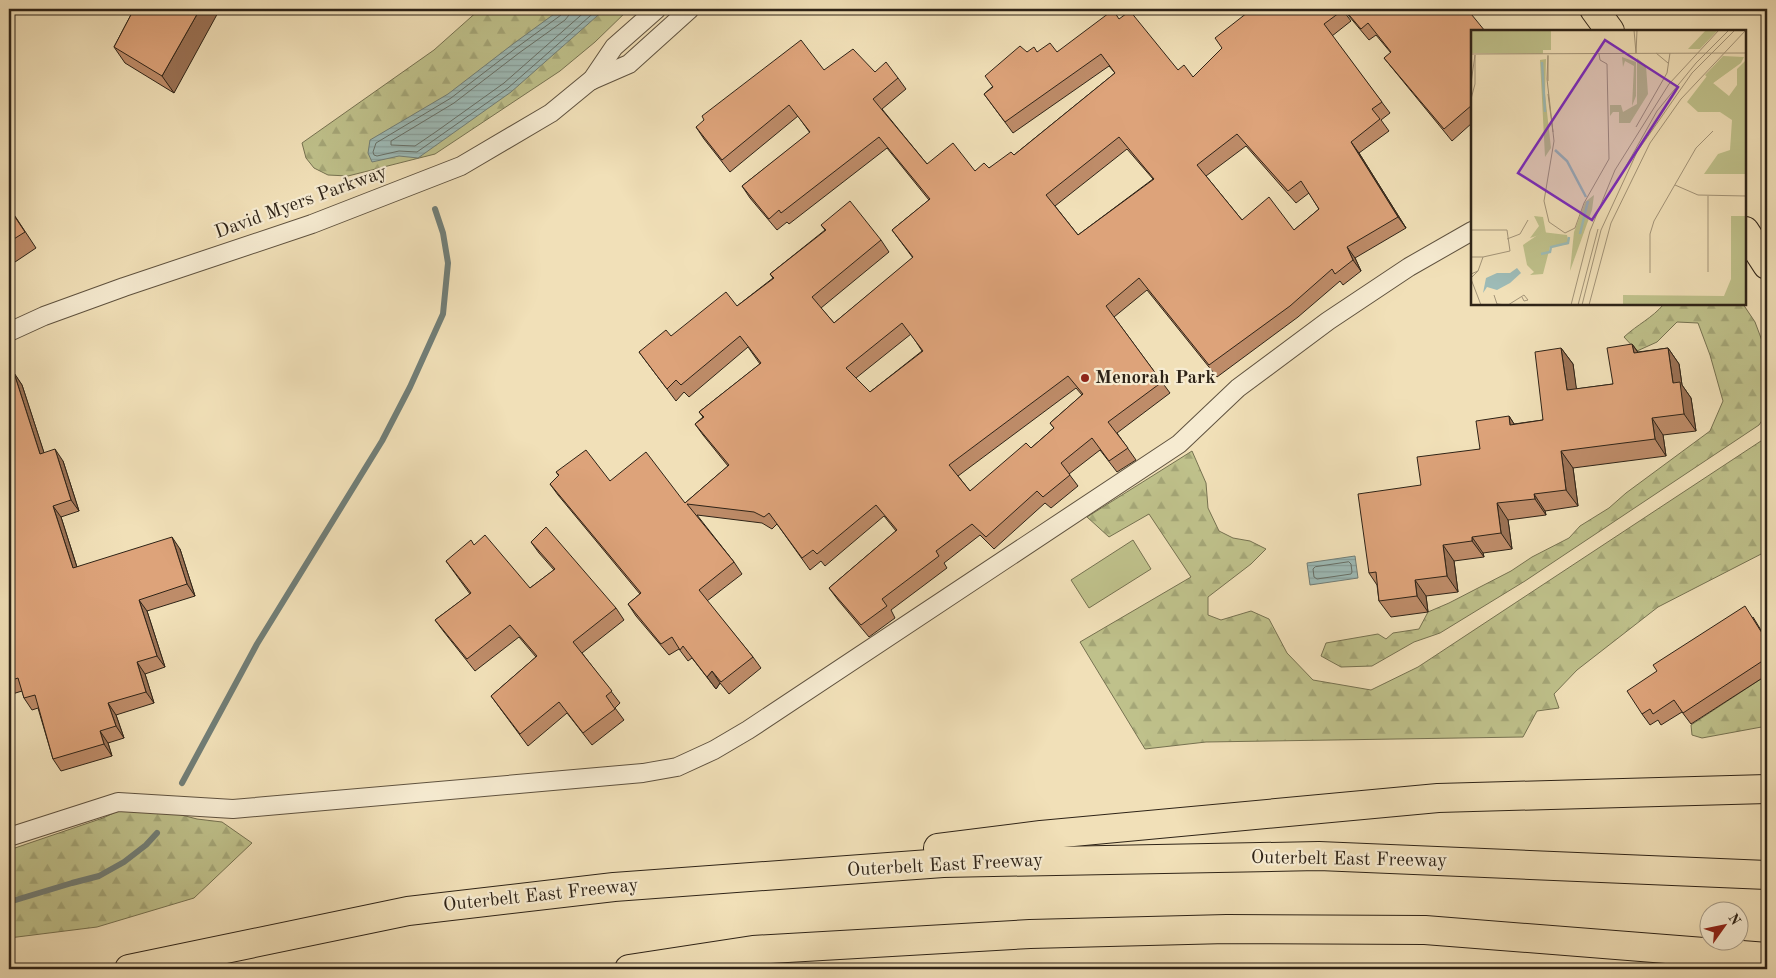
<svg xmlns="http://www.w3.org/2000/svg" width="1776" height="978" viewBox="0 0 1776 978" font-family="'Old Standard TT',serif">
	<style>
		.grass { fill: #bfc18b; stroke: #767251 }
		.forest { fill: url(#forest-firs); stroke: #767251 }
		.water { fill: url(#water-rules); stroke: #717e77 }
		.lines { fill: none; stroke-linecap: round; stroke-linejoin: round }
		.shore { stroke: #666f67; stroke-width: 1 }
		.stream { stroke: #717e77; stroke-width: 6 }
		.street-casing { stroke: #5f523f; stroke-width: 20 }
		.primary-casing { stroke: #2e2317; stroke-width: 30 }
		.highway-casing { stroke: #2e2317; stroke-width: 30 }
		.street { stroke: #f6ebd1; stroke-width: 18 }
		.primary { stroke: #f1e0b8; stroke-width: 28 }
		.highway { stroke: #f1e0b8; stroke-width: 28 }
		.wall { fill: #be8c69; stroke: #2e2317; fill-rule: evenodd }
		.shaded-wall { fill: #9b7255; stroke: #2e2317 }
		.building { fill: #dda37a; stroke: #2e2317; fill-rule: evenodd }
		.poi-dot { fill: #8f2418; stroke: #f6ebd1; stroke-width: 2 }
		.labels { text-anchor: middle; dominant-baseline: central; stroke-width: 4.5; stroke-linejoin: round; paint-order: stroke }
		.street-label { font-size: 19px; fill: #2e2317; stroke: #f6ebd1 }
		.poi-label { font-size: 19px; font-weight: bold; fill: #2e2317; stroke: #f6ebd1; text-anchor: start }
		.inset-river { fill: none; stroke: #9dbbb7; stroke-width: 2.5 }
		.inset-road { fill: none; stroke: #a39478; stroke-width: 1 }
		.view { fill: #7b2cbf; fill-opacity: 0.15; stroke: #7b2cbf; stroke-width: 2.5 }
		.inset-edge { fill: none; stroke: #2e2317; stroke-width: 2.5 }
	</style>
	<defs>
		<pattern id="forest-firs" width="22" height="20" patternUnits="userSpaceOnUse" patternTransform="scale(1.25)"><rect width="22" height="20" fill="#bfc18b"/><path d="M5 1l3.5 6h-7zM16 11l3.5 6h-7z" fill="#a4a677"/></pattern>
		<pattern id="water-rules" width="6" height="5" patternUnits="userSpaceOnUse" patternTransform="scale(1.25)"><rect width="6" height="5" fill="#9dbbb7"/><path d="M0 2.5h6" fill="none" stroke="#88a09d"/></pattern>
	</defs>
	<rect width="100%" height="100%" fill="#f1e0b8"/>
	<filter id="stains"><feTurbulence type="fractalNoise" baseFrequency=".004" numOctaves="4"/><feColorMatrix values="0 0 0 0 .2 0 0 0 0 .09 0 0 0 0 .02 0 0 0 .5 -.17"/></filter>
	<radialGradient id="worn" r=".72"><stop offset=".6" stop-color="#630" stop-opacity="0"/><stop offset="1" stop-color="#630" stop-opacity=".3"/></radialGradient>
	<path class="grass" d="M1133,540L1151,569L1089,608L1071,580Z"/>
	<g class="forest">
		<path d="M480,9H629L595,42L560,71L435,154L348,176L328,175L314,168L306,158L302,143L434,50Z"/>
		<path d="M1664,304H1743L1755,322L1767,354V413L1759,425L1525,581L1440,633L1414,642L1372,666L1341,667L1321,656L1326,643L1378,634L1386,639L1393,633L1419,629L1428,612L1449,603L1511,571L1532,557L1569,538L1580,526L1609,508L1626,493L1710,431L1723,401L1710,355L1698,323L1677,322L1657,342L1637,351L1624,337C1638,324 1651,319 1664,304Z"/>
		<path d="M1767,437V551L1658,607L1577,670L1554,694L1559,708L1537,711L1523,737L1206,742L1145,749L1080,642L1191,577L1149,514L1109,537L1087,517L1192,451L1206,483L1208,508L1219,531L1233,538L1250,541L1266,549L1251,564L1208,597V615L1221,620L1251,611L1269,619L1287,653L1313,680L1371,690L1418,667Z"/>
		<path d="M1767,675V726L1702,738L1692,735L1691,725Z"/>
		<path d="M135,803L197,819L222,822L252,843L194,898L97,927L9,938V850L103,818Z"/>
	</g>
	<g class="water">
		<path d="M561,9H605L511,92L418,158L399,156L372,162L368,153L370,140L448,94L513,44Z"/>
		<path d="M1355,556L1358,578L1310,585L1307,563Z"/>
	</g>
	<g class="lines">
		<g class="shore">
			<path d="M564,9L561,15L516,48L451,98L376,143L373,152L374,155L377,156L399,151L417,152L508,88L598,9"/>
			<path d="M570,9L569,15L565,20L519,53L454,103L391,141V145L415,146L437,131L504,83L588,9"/>
			<path d="M1349,562L1351,564L1352,572L1351,574L1317,579L1314,577L1313,569L1315,567Z"/>
		</g>
		<g class="stream">
			<path d="M182,783L257,644L382,441L410,387L443,314L448,263L443,233L435,209"/>
			<path d="M9,902L72,883L99,876L124,862L146,845L157,833"/>
		</g>
		<defs>
			<g id="street">
				<path d="M591,81L614,47L657,9"/>
				<path d="M9,332L44,316L124,287L312,224L461,166L551,113L590,81L629,64L690,9"/>
				<path d="M9,837L118,802L233,809L643,773L677,767L714,750L748,730L1179,444L1238,388L1328,321L1409,267L1472,231"/>
			</g>
			<g id="primary">
				<path d="M1594,9L1610,31"/>
				<path d="M1745,231L1767,265"/>
			</g>
			<g id="highway">
				<path d="M938,848L1041,835L1438,798L1767,789"/>
				<path d="M129,969L408,911L614,887L943,863L1319,856L1767,875"/>
				<path d="M629,969L753,950L1030,934L1227,929L1425,930L1767,957"/>
			</g>
		</defs>
		<use href="#street" class="street-casing"/>
		<use href="#primary" class="primary-casing"/>
		<use href="#highway" class="highway-casing"/>
		<use href="#street" class="street"/>
		<use href="#primary" class="primary"/>
		<use href="#highway" class="highway"/>
	</g>
	<g class="wall">
		<path d="M134,9L174,93L125,63L114,47Z"/>
		<path d="M1342,9L1351,21L1332,36L1390,113L1381,120L1389,131L1359,153L1406,228L1355,258L1361,271L1343,285L1340,281L1298,317L1217,377L1147,290L1114,317L1170,393L1117,433L1136,460L1117,472L1100,450L1069,474L1078,486L1051,508L1045,503L994,549L980,535L944,563L947,568L891,610L895,618L869,637L838,600L829,588L896,531L884,516L825,566L821,561L810,570L777,524L772,529L762,523L697,515L734,562L742,574L707,601L753,657L761,668L729,694L720,683L716,689L692,658L688,661L679,649L669,655L636,616L628,604L640,594L558,495L550,484L559,476L556,472L610,481L685,503L728,466L703,435L695,424L703,417L699,412L760,364L748,347L689,397L684,392L676,401L639,352L737,306L773,278L770,274L825,230L821,225L881,240L889,252L821,308L834,323L913,258L892,230L929,200L887,148L789,224L787,222L777,230L750,198L742,186L810,133L798,116L730,172L704,139L696,127L824,70L875,72L898,78L906,89L882,109L927,164L975,171L989,168L1014,155L1115,73L1109,66L1013,133L984,94L992,87L1027,52H1057L1119,19L1178,70L1193,77ZM1246,146L1296,203L1309,193L1319,209L1294,230L1242,220L1206,176ZM1127,149L1153,179L1078,235L1055,206ZM911,334L922,351L870,392L856,378ZM1076,388L1082,395L1050,423L1054,428L1031,448L970,491L958,476Z"/>
		<path d="M1343,9H1467L1472,31V123L1452,141L1393,69L1384,58L1391,53L1376,35L1369,40Z"/>
		<path d="M9,207L36,248L9,266Z"/>
		<path d="M1632,344L1638,352L1668,348L1679,364L1682,385L1691,398L1696,431L1663,435L1666,456L1573,468L1578,506L1545,511L1546,515L1508,520L1512,549L1483,553L1484,557L1454,561L1458,592L1426,596L1428,612L1391,617L1379,601L1377,585L1369,573L1421,485L1480,449L1509,416L1514,424L1543,420L1561,348L1573,364L1576,389L1613,384Z"/>
		<path d="M14,373L22,385L44,453L63,461L79,511L61,517L77,567L180,549L195,596L147,611L165,667L145,674L154,703L116,715L124,738L108,743L112,756L61,771L53,759L38,708L32,710L24,698L22,691L9,695V587H11Z"/>
		<path d="M531,542L616,608L624,620L582,653L620,703L615,708L624,720L592,745L567,713L528,746L491,696L536,657L519,637L475,671L444,632L435,620L470,594L446,561L474,545L530,588L554,570L539,553Z"/>
		<path d="M1753,617L1767,640V675L1691,724L1682,712L1661,725L1658,720L1650,725L1642,714Z"/>
	</g>
	<g class="shaded-wall">
		<path d="M200,9H220L174,93L162,76Z"/>
		<path d="M1351,142L1359,153L1406,228L1398,217Z"/>
		<path d="M1347,247L1355,258L1361,271L1353,260Z"/>
		<path d="M1632,344L1644,361L1634,353Z"/>
		<path d="M1561,348L1573,364L1579,407L1567,390Z"/>
		<path d="M1668,348L1679,364L1682,385L1691,398L1696,431L1684,414L1673,383Z"/>
		<path d="M14,373L22,385L48,465L40,454Z"/>
		<path d="M1509,416L1520,433L1510,425Z"/>
		<path d="M1652,418L1663,435L1666,456L1655,439Z"/>
		<path d="M55,449L63,461L79,511L71,500Z"/>
		<path d="M1561,451L1573,468L1578,506L1566,490Z"/>
		<path d="M1534,494L1545,511L1546,515L1535,499Z"/>
		<path d="M1497,503L1508,520L1512,549L1501,533Z"/>
		<path d="M53,506L61,517L81,580L73,568Z"/>
		<path d="M172,537L180,549L195,596L187,584Z"/>
		<path d="M1472,537L1483,553L1484,557L1472,541Z"/>
		<path d="M1443,545L1454,561L1458,592L1447,576Z"/>
		<path d="M1415,580L1426,596L1428,612L1417,596Z"/>
		<path d="M139,600L147,611L165,667L157,656Z"/>
		<path d="M137,662L145,674L154,703L146,692Z"/>
		<path d="M712,671L720,683L716,689L707,677Z"/>
		<path d="M108,703L116,715L124,738L116,726Z"/>
		<path d="M100,731L108,743L112,756L104,744Z"/>
	</g>
	<g class="building">
		<path d="M134,9H200L162,76L114,47Z"/>
		<path d="M1252,9H1342L1343,10L1324,24L1382,102L1372,109L1380,119L1351,142L1398,217L1347,247L1353,260L1335,274L1332,269L1290,306L1209,365L1139,278L1106,306L1162,382L1108,422L1128,448L1109,461L1092,438L1061,463L1070,475L1043,497L1037,491L986,537L972,524L936,551L939,556L882,599L887,606L861,625L829,588L897,530L876,505L817,554L813,550L802,558L769,513L764,517L754,512L687,504L734,562L699,590L753,657L721,682L712,671L707,677L683,646L680,650L672,637L661,644L628,604L641,593L550,484L559,475L556,472L586,450L610,481L646,452L685,503L729,465L695,424L704,417L699,412L761,363L740,336L681,385L676,380L667,389L639,352L666,330L671,336L726,292L737,306L774,278L770,274L826,230L821,225L850,201L881,240L812,297L834,323L913,257L892,230L930,199L879,137L781,213L779,210L769,219L742,186L810,132L789,105L722,160L696,127L704,120L702,116L801,40L824,70L853,49L875,72L886,62L898,78L873,99L927,164L953,143L975,171L984,163L989,168L1011,152L1014,155L1115,73L1101,54L1005,122L984,94L993,87L985,76L1020,46L1027,52L1034,47L1037,52L1050,43L1057,52L1113,10L1119,19L1130,11L1178,70L1184,65L1193,77L1222,48L1215,38ZM1237,134L1288,191L1301,181L1319,209L1294,230L1269,197L1242,220L1197,165ZM1119,137L1154,179L1078,235L1046,195ZM902,323L923,351L870,392L846,368ZM1068,376L1083,394L1050,423L1054,428L1031,448L1026,443L970,491L949,465Z"/>
		<path d="M1344,9H1467L1485,31H1472V105L1444,129L1384,58L1391,52L1368,23L1361,29Z"/>
		<path d="M9,208L25,232L9,242Z"/>
		<path d="M1632,344L1634,353L1668,348L1673,383L1680,382L1684,414L1652,418L1655,439L1561,451L1566,490L1534,494L1535,499L1497,503L1501,533L1472,537V541L1443,545L1447,576L1415,580L1417,596L1379,601L1376,572L1369,573L1358,494L1421,485L1417,457L1480,449L1476,421L1509,416L1510,425L1543,420L1535,352L1561,348L1567,390L1613,384L1607,348Z"/>
		<path d="M14,373L40,454L55,449L71,500L53,506L73,568L172,537L187,584L139,600L157,656L137,662L146,692L108,703L116,726L100,731L104,744L53,759L35,695L24,698L18,678L9,681V587H11L9,580V375Z"/>
		<path d="M546,527L616,608L573,642L612,691L606,696L615,709L583,733L559,702L520,734L491,696L537,656L510,625L467,659L435,620L471,593L446,561L471,540L474,545L485,535L530,588L555,569L531,542Z"/>
		<path d="M1745,606L1767,641V658L1683,713L1674,700L1653,714L1650,709L1642,714L1627,691L1657,671L1653,665Z"/>
	</g>
	<circle class="poi-dot" cx="1085" cy="378" r="5"/>
	<g class="labels">
		<g class="street-label">
			<text transform="translate(301 203) rotate(-20)">David Myers Parkway</text>
			<text transform="translate(1349 860) rotate(1)">Outerbelt East Freeway</text>
			<text transform="translate(945 866) rotate(-3)">Outerbelt East Freeway</text>
			<text transform="translate(541 896) rotate(-6)">Outerbelt East Freeway</text>
		</g>
		<g class="poi-label">
			<text x="1095" y="378">Menorah Park</text>
		</g>
	</g>
	<g transform="translate(1471 30)">
		<rect width="275" height="275" fill="#f1e0b8"/>
		<path d="M252,26L273,27L270,33L242,53L234,45Z" fill="#bfc18b"/>
		<path d="M235,0H247L229,19H217ZM151,27L165,32V66L161,76L163,36L154,31L152,37ZM256,27L260,29L245,44L255,34L265,36L242,53L258,66L266,55V39L275,30V144H233L247,124L259,120L261,90L249,82H227L216,72L236,46ZM166,28L175,36L177,64L159,93H148V82H142L139,86V75H150L152,82L166,74ZM75,29L74,64L80,118L74,127L69,30ZM123,165L121,180L99,241L103,202L114,172ZM63,186L72,187L75,203L59,208L68,196ZM260,186H275V275H152V265L253,266L260,249Z" fill="#bfc18b"/>
		<path d="M71,202L96,205L98,214L79,217L72,244L59,245L63,242L56,235L52,215Z" fill="#bfc18b"/>
		<path d="M0,0H80V20H72V24L0,23Z" fill="#bfc18b"/>
		<path d="M46,238L50,243L39,253L26,260L16,257L12,263L15,248L26,243H39Z" fill="#9dbbb7"/>
		<path class="inset-river" d="M71,32L74,82M84,120L96,131L115,167M109,204L117,171M70,224L79,222L80,217L97,213L98,207"/>
		<path class="inset-road" d="M163,0L165,23M165,23L166,0M185,23L197,33M0,24L275,23M77,25L76,49L83,111L73,171L78,192L94,203L104,198L113,173L138,129L136,34L129,30L128,24M77,51V26M0,53L4,25M77,64L82,102M0,69L4,54V25M165,97L196,43L199,23M145,154L186,81L225,33L258,0M204,155L227,165L275,166M0,200H36L39,221L12,227M36,209L49,204L57,190M0,227H12L7,241M237,242V166M179,243V204L183,191L225,118L242,101M0,244L7,241L0,248M0,249L10,275M23,265L26,274L36,275M37,275L53,265L57,270L53,271L51,267M100,275L119,201L144,140L198,54L248,0M107,275L127,199M111,275L130,200L166,122L221,43L264,0M118,275L140,193L179,113L210,69L275,0"/>
		<path class="view" d="M134,10L207,57L121,190L47,143Z"/>
		<rect width="275" height="275" class="inset-edge"/>
	</g>
	<rect width="1776" height="978" fill="none" stroke="#f1e0b8" stroke-width="30"/>
	<rect x="10" y="10" width="1756" height="958" fill="none" stroke="#2e2317" stroke-width="2.5"/>
	<rect x="15" y="15" width="1746" height="948" fill="none" stroke="#2e2317"/>
	<g transform="translate(1724 926) rotate(57)"><circle r="24" fill="#f6ebd1" stroke="#a69b87"/>
	<path d="M0-4L9 19L0 12L-9 19Z" fill="#8f2418"/>
	<text y="-8" font-size="14" font-weight="bold" text-anchor="middle" fill="#2e2317">N</text>
	</g>
	<rect width="100%" height="100%" filter="url(#stains)"/>
	<rect width="100%" height="100%" fill="url(#worn)"/>
</svg>
